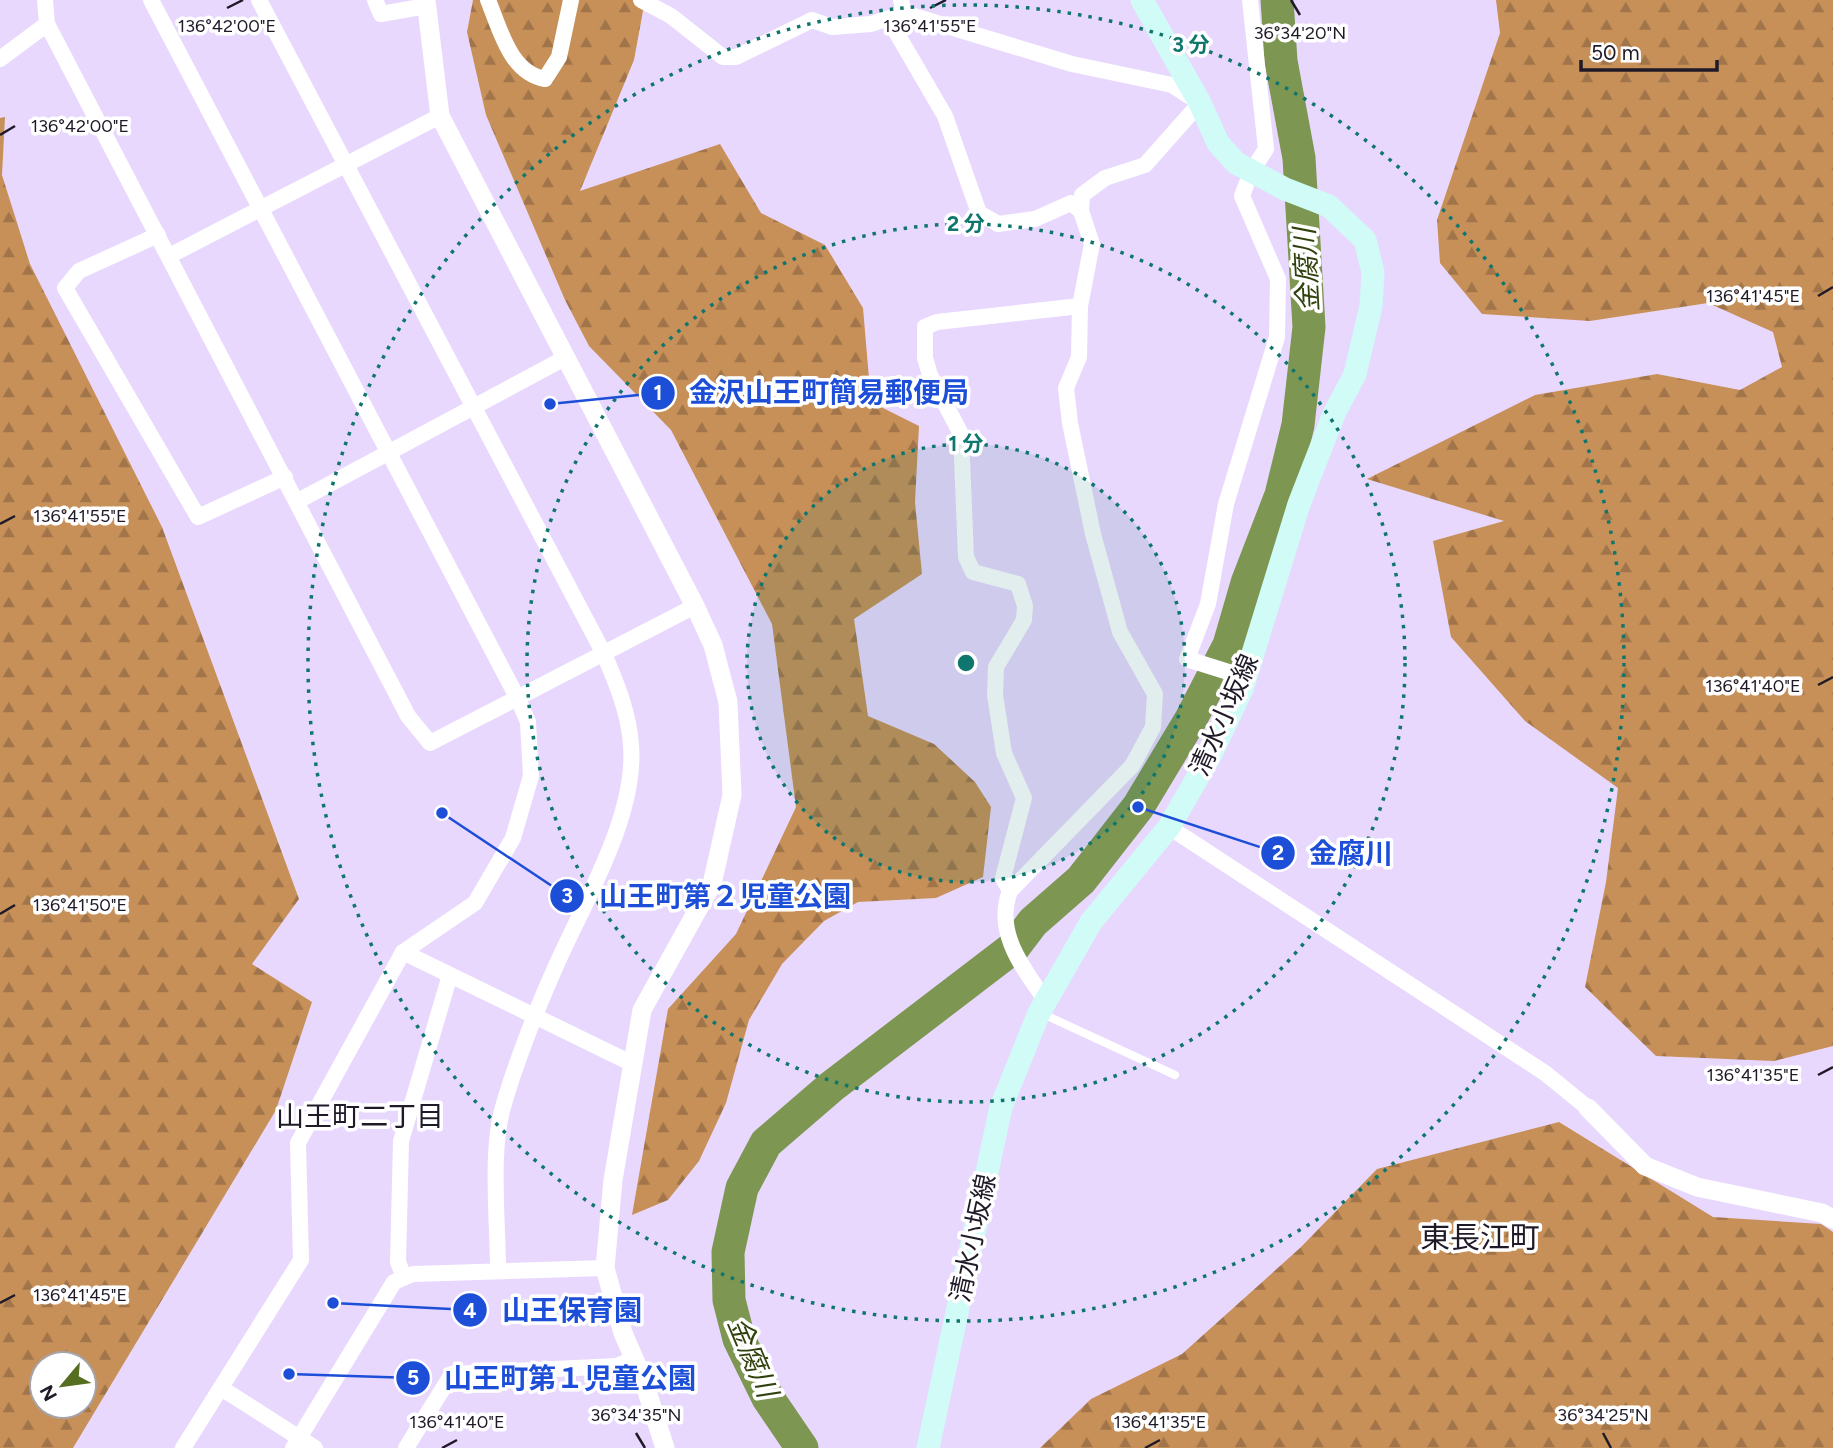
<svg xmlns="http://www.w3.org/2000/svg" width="1833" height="1448" viewBox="0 0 1833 1448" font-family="Figtree,'Noto Sans JP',sans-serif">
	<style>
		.forest { fill: url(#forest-firs); fill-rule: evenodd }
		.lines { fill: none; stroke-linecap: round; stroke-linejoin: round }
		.river { stroke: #7d9652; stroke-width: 33 }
		.service { stroke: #fff; stroke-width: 8 }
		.minor { stroke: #fff; stroke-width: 16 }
		.tertiary { stroke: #fff; stroke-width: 19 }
		.secondary { stroke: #d0fbf7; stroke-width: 23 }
		.ticks { fill: none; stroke: #201a28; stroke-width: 2.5 }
		.ring { fill: none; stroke: #0f766e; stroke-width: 3.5; stroke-dasharray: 3.5 7 }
		.labels { text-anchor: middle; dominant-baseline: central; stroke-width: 7; stroke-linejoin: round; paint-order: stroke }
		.street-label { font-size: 26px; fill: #201a28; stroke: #fff }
		.water-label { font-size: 28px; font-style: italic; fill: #31410d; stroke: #fff }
		.neighbourhood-label { font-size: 28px; fill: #201a28; stroke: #fff }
		.quarter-label { font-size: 30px; fill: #201a28; stroke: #fff }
		.ticks-label { font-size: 18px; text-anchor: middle; fill: #201a28; stroke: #fff; stroke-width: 7; stroke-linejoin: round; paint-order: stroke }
		.centre { fill: #0f766e; stroke: #fff; stroke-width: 3.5 }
		.ring-label { font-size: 21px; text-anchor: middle; font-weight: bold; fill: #0f766e; stroke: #fff; stroke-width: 7; stroke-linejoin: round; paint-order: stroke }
		.leader { fill: none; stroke: #1d4ed8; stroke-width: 2.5 }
		.callout-dot { fill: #1d4ed8; stroke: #fff; stroke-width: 2.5 }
		.mark-label { font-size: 21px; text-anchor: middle; font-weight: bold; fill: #fff }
		.callout-label { font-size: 28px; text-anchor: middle; font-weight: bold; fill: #1d4ed8; stroke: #fff; stroke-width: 7; stroke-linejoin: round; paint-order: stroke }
	</style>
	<defs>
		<pattern id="forest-firs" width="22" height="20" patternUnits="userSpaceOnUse" patternTransform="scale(1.75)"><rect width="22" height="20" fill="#c79058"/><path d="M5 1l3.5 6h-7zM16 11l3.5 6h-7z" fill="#a17549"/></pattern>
	</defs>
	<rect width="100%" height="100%" fill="#e9d8fe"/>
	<g class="forest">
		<path d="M473,0H645L634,60L580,191L720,144L761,213L825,245L863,308L871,402L919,426L915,502L922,574L854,619L868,716L934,744L975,782L991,807L983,877L936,898L858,902L824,921L782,964L749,1020L726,1103L699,1161L668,1200L632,1215L668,1009L736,934L796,807L772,624L671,430L589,346L565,300L486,115L467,32Z"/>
		<path d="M1496,0H1833V1046L1774,1061L1656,1056L1585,987L1606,882L1618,788L1525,721L1451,637L1433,541L1504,521L1367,479L1535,395L1657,374L1740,390L1782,367L1773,332L1708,303L1590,321L1482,314L1440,263L1437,220L1500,33Z"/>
		<path d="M5,117L2,175L30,264L162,527L299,899L252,964L312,1002L276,1110L73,1448H0V118ZM42,1364H84V1406H42Z"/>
		<path d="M1559,1122L1713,1217L1821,1224L1833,1232V1448H1040L1091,1399L1182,1354L1300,1248L1377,1169Z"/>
	</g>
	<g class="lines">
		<path class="river" d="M802,1448L768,1398L739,1339L729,1300L728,1252L742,1188L766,1143L831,1087L1014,947L1033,922L1081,880L1138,807L1191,719L1229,645L1247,583L1281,495L1298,425L1309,327L1299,158L1281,61L1277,0"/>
		<path class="service" d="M1041,1013L1175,1075"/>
		<g class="minor">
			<path d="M45,0L47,24L408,716L430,743L695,606"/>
			<path d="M151,0L518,699L528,722L531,776L513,838L475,903L403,952L298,1143L301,1260L183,1448"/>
			<path d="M259,0L604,654C616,682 629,713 631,745C637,816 583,904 555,968C537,1008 515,1065 503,1107C490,1151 498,1223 498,1270"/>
			<path d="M375,0L381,14L426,6"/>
			<path d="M488,0C500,29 510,73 545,79L559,57L571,0"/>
			<path d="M641,0L671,16L723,57H736L812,20L832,27L871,24L904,13L1072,64L1172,85L1200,103L1145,165L1105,178L1082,195L1081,211L1092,244L1080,306L1079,357L1066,388L1070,423L1093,534L1120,632L1155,694L1153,727L1132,766L1010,891C994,932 1023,968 1046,1001"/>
			<path d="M901,0L904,13L896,32L945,116L979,213L998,224L1035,219L1071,203L1081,211"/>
			<path d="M0,59L47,24"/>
			<path d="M158,235L79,271L65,288L198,517L285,477"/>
			<path d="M169,256L440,116"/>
			<path d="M298,501L565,358"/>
			<path d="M1242,689L1241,676L1187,659L1208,604L1226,504L1277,337L1278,279L1242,196L1251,172L1266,149L1250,0"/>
			<path d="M1169,827L1545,1073L1588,1108"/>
			<path d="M1010,891L1003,878L1024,798L1004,753L995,695L996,667L1024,620L1025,606L1018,584L973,572L966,557L961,434L930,375L925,358V327L937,322L1080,306"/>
			<path d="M403,952L633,1064"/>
			<path d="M404,1277L398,1262L401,1141L450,975"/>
			<path d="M221,1388L315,1448"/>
			<path d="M293,1448L394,1282L413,1274L605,1268"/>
			<path d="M406,1448L452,1374L617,1366L634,1359"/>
		</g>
		<g class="tertiary">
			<path d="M426,0L440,116L695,606L713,645L728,702L732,795L712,884L642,1010L613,1180L605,1268L623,1333L643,1379L665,1448"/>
			<path d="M1588,1108L1645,1166L1697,1187L1822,1213L1833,1219"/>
		</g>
		<path class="secondary" d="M928,1448L1001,1107L1039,1013L1091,922L1169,827L1210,756L1242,689L1299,504L1334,414L1355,374L1371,306L1373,272L1365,240L1329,206L1285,189L1236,163L1218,143L1200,103L1142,0"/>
	</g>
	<path class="ticks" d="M1291,0L1300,15M227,8L243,0M930,8L946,0M0,135L15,126M1818,296L1833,287M0,524L15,516M1818,685L1833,677M0,914L15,905M1818,1075L1833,1067M0,1303L15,1295M636,1433L645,1448M1603,1433L1611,1448M442,1448L457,1440M1145,1448L1160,1440"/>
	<circle cx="966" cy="663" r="219" fill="#0f766e" fill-opacity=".12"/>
	<g class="ring">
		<circle cx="966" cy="663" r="219"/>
		<circle cx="966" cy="663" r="439"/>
		<circle cx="966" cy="663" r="658"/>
	</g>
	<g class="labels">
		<g class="street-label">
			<text transform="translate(1224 715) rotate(-66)">清水小坂線</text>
			<text transform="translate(973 1238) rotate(-78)">清水小坂線</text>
		</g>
		<g class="water-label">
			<text transform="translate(1306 270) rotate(-93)">金腐川</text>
			<text transform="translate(753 1357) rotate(67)">金腐川</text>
		</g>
		<g class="neighbourhood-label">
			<text x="360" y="1116">山王町二丁目</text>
		</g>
		<g class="quarter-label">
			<text x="1480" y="1237">東長江町</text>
		</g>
	</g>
	<g class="ticks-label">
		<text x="227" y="32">136°42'00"E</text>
		<text x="930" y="32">136°41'55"E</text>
		<text x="1300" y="39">36°34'20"N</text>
		<text x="80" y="132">136°42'00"E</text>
		<text x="1753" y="302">136°41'45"E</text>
		<text x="80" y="522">136°41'55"E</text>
		<text x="1753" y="692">136°41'40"E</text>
		<text x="80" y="911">136°41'50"E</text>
		<text x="1753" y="1081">136°41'35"E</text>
		<text x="80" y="1301">136°41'45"E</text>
		<text x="636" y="1421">36°34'35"N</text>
		<text x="1603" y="1421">36°34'25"N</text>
		<text x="457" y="1428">136°41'40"E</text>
		<text x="1160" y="1428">136°41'35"E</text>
	</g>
	<circle cx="966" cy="663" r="10" class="centre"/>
	<g class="ring-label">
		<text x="1191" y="52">3 分</text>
		<text x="966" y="231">2 分</text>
		<text x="966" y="451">1 分</text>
	</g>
	<path class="leader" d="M550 404L658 393M1138 807L1278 853M442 813L567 896M333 1303L470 1310M289 1374L413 1378"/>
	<g class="callout-dot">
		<circle cx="550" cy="404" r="7"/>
		<circle cx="1138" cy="807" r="7"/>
		<circle cx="442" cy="813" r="7"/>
		<circle cx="333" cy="1303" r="7"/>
		<circle cx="289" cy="1374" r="7"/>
		<circle cx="658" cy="393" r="18"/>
		<circle cx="1278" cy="853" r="18"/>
		<circle cx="567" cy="896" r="18"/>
		<circle cx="470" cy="1310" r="18"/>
		<circle cx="413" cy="1378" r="18"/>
	</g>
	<g class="mark-label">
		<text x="658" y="400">1</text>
		<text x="1278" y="860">2</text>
		<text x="567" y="903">3</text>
		<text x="470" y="1318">4</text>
		<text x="413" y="1385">5</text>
	</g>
	<g class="callout-label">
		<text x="829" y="402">金沢山王町簡易郵便局</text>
		<text x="1351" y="863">金腐川</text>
		<text x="725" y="906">山王町第２児童公園</text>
		<text x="572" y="1320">山王保育園</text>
		<text x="570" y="1388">山王町第１児童公園</text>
	</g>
	<g transform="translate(63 1385) rotate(241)"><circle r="33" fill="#ffffff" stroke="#a6a3a9" stroke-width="2"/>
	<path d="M0-5L12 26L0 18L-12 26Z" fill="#556e1f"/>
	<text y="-10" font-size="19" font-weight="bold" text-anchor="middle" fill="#201a28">N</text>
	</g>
	<path d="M1581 60v10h136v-10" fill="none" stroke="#201a28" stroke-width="3.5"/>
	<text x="1591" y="60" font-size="21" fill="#201a28" stroke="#ffffff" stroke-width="5" paint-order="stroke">50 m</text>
</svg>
